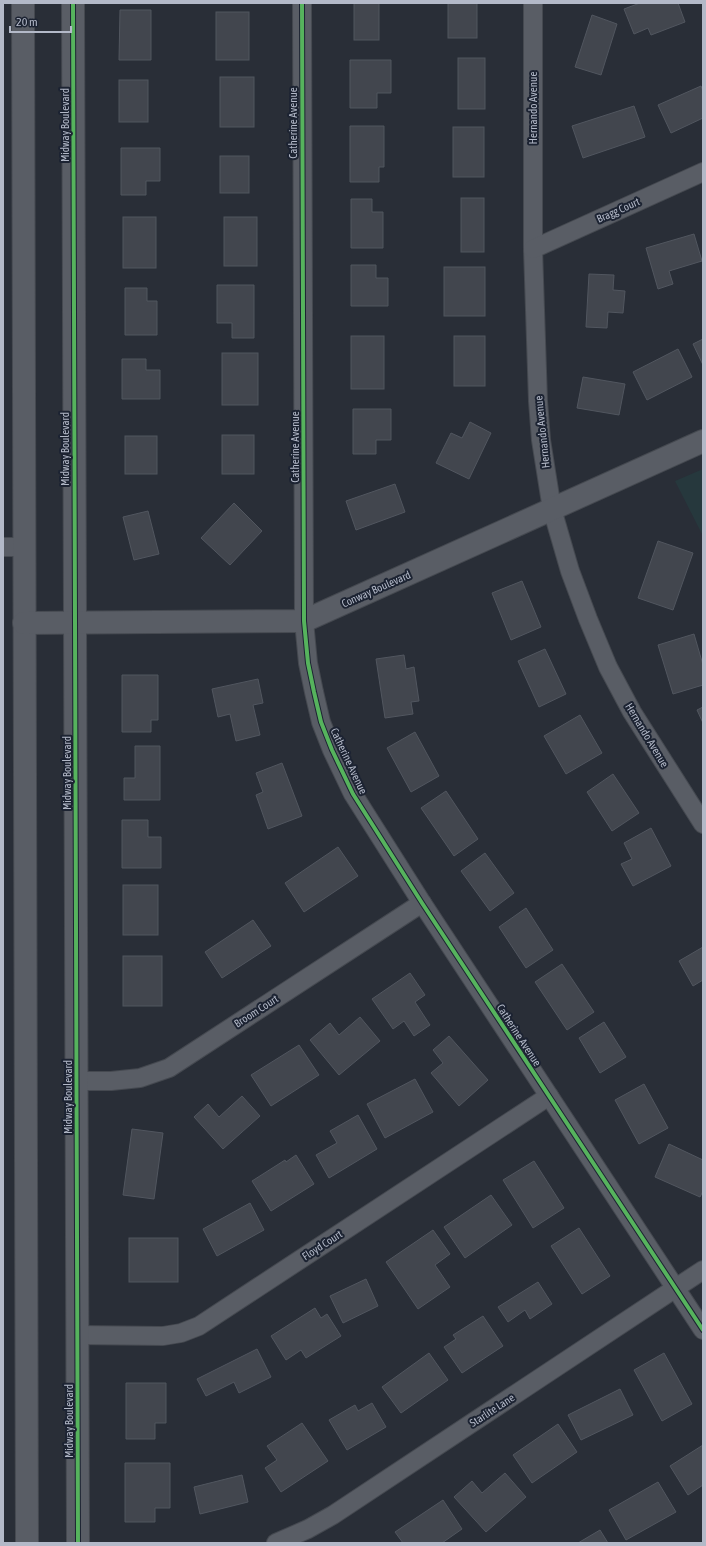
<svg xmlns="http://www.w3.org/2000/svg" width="706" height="1546" viewBox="0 0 706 1546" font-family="'Asap Condensed',sans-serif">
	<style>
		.park { fill: #26383d }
		.building { fill: #42464e; stroke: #51565f }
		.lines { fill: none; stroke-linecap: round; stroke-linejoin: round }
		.minor-casing { stroke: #454950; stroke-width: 20 }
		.tertiary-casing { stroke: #454950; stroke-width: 24 }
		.minor { stroke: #595d65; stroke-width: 18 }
		.tertiary { stroke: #595d65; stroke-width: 22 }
		.cycleway-casing { stroke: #1c2332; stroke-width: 6 }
		.cycleway { stroke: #56b35d; stroke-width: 4 }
		.labels { text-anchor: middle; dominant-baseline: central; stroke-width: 4; stroke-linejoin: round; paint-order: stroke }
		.street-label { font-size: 11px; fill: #b3b9c8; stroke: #1c2332 }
	</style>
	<rect width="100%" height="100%" fill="#292e37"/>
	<path class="park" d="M703,469V536L675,481Z"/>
	<g class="building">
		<rect x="354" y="3" width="25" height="37"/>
		<rect x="448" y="3" width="29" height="35"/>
		<path d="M640,3H678L685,22L651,35L648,28L634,34L624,9Z"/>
		<path d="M120,10H151V60H119Z"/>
		<rect x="216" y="12" width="33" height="48"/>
		<path d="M592,15L617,24L601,75L575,67Z"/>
		<rect x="458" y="58" width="27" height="51"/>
		<path d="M350,60H391V93H377V108H350Z"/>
		<rect x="220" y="77" width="34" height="50"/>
		<rect x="119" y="80" width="29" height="42"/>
		<path d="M701,86L703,91V118L671,133L658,105Z"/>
		<path d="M634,106L645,137L583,158L572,126Z"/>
		<path d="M350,126H384V167H379V182H350Z"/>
		<rect x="453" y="127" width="31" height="50"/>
		<path d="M121,148H160V181H146V195H121Z"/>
		<rect x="220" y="156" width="29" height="37"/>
		<rect x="461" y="198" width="23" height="54"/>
		<path d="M351,199H372V212H383V248H351Z"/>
		<rect x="123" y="217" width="33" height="51"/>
		<rect x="224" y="217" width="33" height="49"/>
		<path d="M694,234L702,261L669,271L673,284L658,289L646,248Z"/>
		<path d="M351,265H376V278H388V306H351Z"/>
		<rect x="444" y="267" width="41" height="49"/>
		<path d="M589,274L614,275L613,290L625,291L623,313L608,312L607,328L586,327Z"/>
		<path d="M217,285H254V338H232V323H217Z"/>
		<path d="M125,288H147V301H157V335H125Z"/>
		<rect x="351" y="336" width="33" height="53"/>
		<rect x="454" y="336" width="31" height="50"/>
		<path d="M703,339V365L693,344Z"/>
		<path d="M678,349L692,377L647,400L633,372Z"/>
		<rect x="222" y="353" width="36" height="52"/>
		<path d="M122,359H146V370H160V399H122Z"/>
		<path d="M583,377L625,384L619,415L577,408Z"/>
		<path d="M353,409H391V440H376V454H353Z"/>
		<path d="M470,422L491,433L469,479L436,463L451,433L462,438Z"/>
		<rect x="222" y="435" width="32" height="39"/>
		<rect x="125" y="436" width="32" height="38"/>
		<path d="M395,484L405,512L356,530L346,501Z"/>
		<path d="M234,503L262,531L230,565L201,538Z"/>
		<path d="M148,511L159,554L134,560L123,517Z"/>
		<path d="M658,541L693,553L673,610L638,598Z"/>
		<path d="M522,581L541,627L511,640L492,593Z"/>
		<path d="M694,634L703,665V685L673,694L658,645Z"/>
		<path d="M545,649L566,694L539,707L518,661Z"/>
		<path d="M404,655L406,669L414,667L419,701L411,702L413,714L385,718L376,659Z"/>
		<path d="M122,675H158V720H151V732H122Z"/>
		<path d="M258,679L263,703L253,705L260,735L236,741L230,714L218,717L212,689Z"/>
		<path d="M703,707V723L697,710Z"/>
		<path d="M580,715L602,753L566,774L544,736Z"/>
		<path d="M415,732L439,776L411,792L387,748Z"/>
		<path d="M135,746H160V800H124V778H135Z"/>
		<path d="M282,763L302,816L268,829L256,795L263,792L256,773Z"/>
		<path d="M613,774L639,813L612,831L587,792Z"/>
		<path d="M446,791L478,839L454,856L421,808Z"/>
		<path d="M122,820H148V837H161V868H122Z"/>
		<path d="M651,828L671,866L633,886L621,864L632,859L624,843Z"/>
		<path d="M338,847L358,876L304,912L285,883Z"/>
		<path d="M485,853L514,893L490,911L461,871Z"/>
		<rect x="123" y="885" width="35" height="50"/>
		<path d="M526,908L553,950L526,968L499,927Z"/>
		<path d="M253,920L271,946L222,978L205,952Z"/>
		<path d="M703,947V980L693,986L679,961Z"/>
		<rect x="123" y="956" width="39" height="50"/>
		<path d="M562,964L594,1012L567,1030L535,982Z"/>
		<path d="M410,973L425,995L415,1002L430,1025L414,1036L404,1021L393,1029L372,999Z"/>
		<path d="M360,1017L380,1041L339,1075L310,1040L330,1023L339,1035Z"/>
		<path d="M604,1022L626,1057L600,1073L579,1038Z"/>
		<path d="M449,1036L488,1080L459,1106L431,1073L443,1063L433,1050Z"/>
		<path d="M299,1045L319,1075L271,1106L251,1075Z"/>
		<path d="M415,1079L433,1112L385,1138L367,1104Z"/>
		<path d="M644,1084L668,1128L639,1144L615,1100Z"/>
		<path d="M242,1096L260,1116L223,1149L194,1117L208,1104L219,1117Z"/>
		<path d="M358,1115L377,1149L329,1178L316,1155L337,1143L330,1131Z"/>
		<path d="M132,1129L163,1133L154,1199L123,1195Z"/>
		<path d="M669,1144L703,1160V1191L700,1197L655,1177Z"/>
		<path d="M296,1155L314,1184L271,1211L252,1181L285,1160L286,1162Z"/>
		<path d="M534,1161L564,1208L533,1228L503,1180Z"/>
		<path d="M491,1195L512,1225L465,1258L444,1227Z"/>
		<path d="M250,1203L264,1230L217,1256L203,1229Z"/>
		<path d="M579,1228L610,1276L582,1294L551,1246Z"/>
		<path d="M433,1230L450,1254L435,1265L450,1287L418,1309L386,1262Z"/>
		<rect x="129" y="1238" width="49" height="44"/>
		<path d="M366,1279L378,1306L343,1323L330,1296Z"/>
		<path d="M538,1282L552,1304L530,1319L525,1310L508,1322L498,1307Z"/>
		<path d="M315,1308L321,1318L327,1314L341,1336L306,1358L301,1350L286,1360L271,1336Z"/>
		<path d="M483,1316L503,1346L462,1373L444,1347L456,1339L453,1335Z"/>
		<path d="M257,1349L271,1377L239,1393L234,1382L206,1396L197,1379Z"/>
		<path d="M429,1353L448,1380L401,1413L382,1387Z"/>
		<path d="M664,1353L692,1404L662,1421L634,1370Z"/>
		<path d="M126,1383H166V1423H155V1439H126Z"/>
		<path d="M620,1389L633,1415L581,1440L568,1415Z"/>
		<path d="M372,1403L386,1427L347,1450L329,1420L355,1405L358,1411Z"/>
		<path d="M302,1423L328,1461L281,1492L265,1468L277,1460L267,1446Z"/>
		<path d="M558,1424L577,1452L532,1483L513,1455Z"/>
		<path d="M703,1445V1485L688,1495L670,1466Z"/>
		<path d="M125,1463H170V1508H155V1522H125Z"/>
		<path d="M505,1473L526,1497L486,1532L454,1497L472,1481L482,1493Z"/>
		<path d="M242,1475L248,1502L200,1514L194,1487Z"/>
		<path d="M658,1482L676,1512L626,1540L609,1510Z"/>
		<path d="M443,1500L462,1529L442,1543H403L395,1532Z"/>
		<path d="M600,1530L608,1543H578Z"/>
	</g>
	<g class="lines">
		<defs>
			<g id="minor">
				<path d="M302,3L304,621L308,663L314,692L321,722L332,750L353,794L422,903L703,1330"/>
				<path d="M533,3V249L538,401L541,440L552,509L570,571L588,619L608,667L632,712L703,824"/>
				<path d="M533,249L703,172"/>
				<path d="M3,547H23"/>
				<path d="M77,1081H111L140,1078L169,1068L422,903"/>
				<path d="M77,1335L163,1336L181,1333L199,1326L549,1096"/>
				<path d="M276,1543L308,1529L333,1515L703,1270"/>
			</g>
			<g id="tertiary">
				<path d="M23,3L27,1543"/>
				<path d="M73,3L78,1543"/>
				<path d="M24,623L304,621L703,441"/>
			</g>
		</defs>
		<use href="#minor" class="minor-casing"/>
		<use href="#tertiary" class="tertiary-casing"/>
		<use href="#minor" class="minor"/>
		<use href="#tertiary" class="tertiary"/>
		<defs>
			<g id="cycleway">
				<path d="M73,3L78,1543"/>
				<path d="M302,3L304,621L308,663L314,692L321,722L332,750L353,794L422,903L703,1330"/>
			</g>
		</defs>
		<use href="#cycleway" class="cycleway-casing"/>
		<use href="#cycleway" class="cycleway"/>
	</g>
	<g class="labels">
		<g class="street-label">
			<text transform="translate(533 108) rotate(-90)">Hernando Avenue</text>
			<text transform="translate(293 123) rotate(-90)">Catherine Avenue</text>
			<text transform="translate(65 125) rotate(-90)">Midway Boulevard</text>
			<text transform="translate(618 210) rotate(-24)">Bragg Court</text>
			<text transform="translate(542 432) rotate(-96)">Hernando Avenue</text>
			<text transform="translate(295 447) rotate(-90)">Catherine Avenue</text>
			<text transform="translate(65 449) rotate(-90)">Midway Boulevard</text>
			<text transform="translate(376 589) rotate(-24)">Conway Boulevard</text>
			<text transform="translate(647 735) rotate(59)">Hernando Avenue</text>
			<text transform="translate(349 761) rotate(65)">Catherine Avenue</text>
			<text transform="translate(67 773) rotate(-90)">Midway Boulevard</text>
			<text transform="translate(256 1011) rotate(-33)">Broom Court</text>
			<text transform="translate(519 1035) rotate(57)">Catherine Avenue</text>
			<text transform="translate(68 1097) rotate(-90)">Midway Boulevard</text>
			<text transform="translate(322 1245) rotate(-33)">Floyd Court</text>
			<text transform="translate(492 1410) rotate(-33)">Starlite Lane</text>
			<text transform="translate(69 1421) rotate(-90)">Midway Boulevard</text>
		</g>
	</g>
	<rect width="706" height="1546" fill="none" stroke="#b3b9c8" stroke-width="8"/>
	<path d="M10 26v6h61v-6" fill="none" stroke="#b3b9c8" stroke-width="2"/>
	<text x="16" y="26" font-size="12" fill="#b3b9c8" stroke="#1c2332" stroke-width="3" paint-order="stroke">20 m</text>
</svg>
